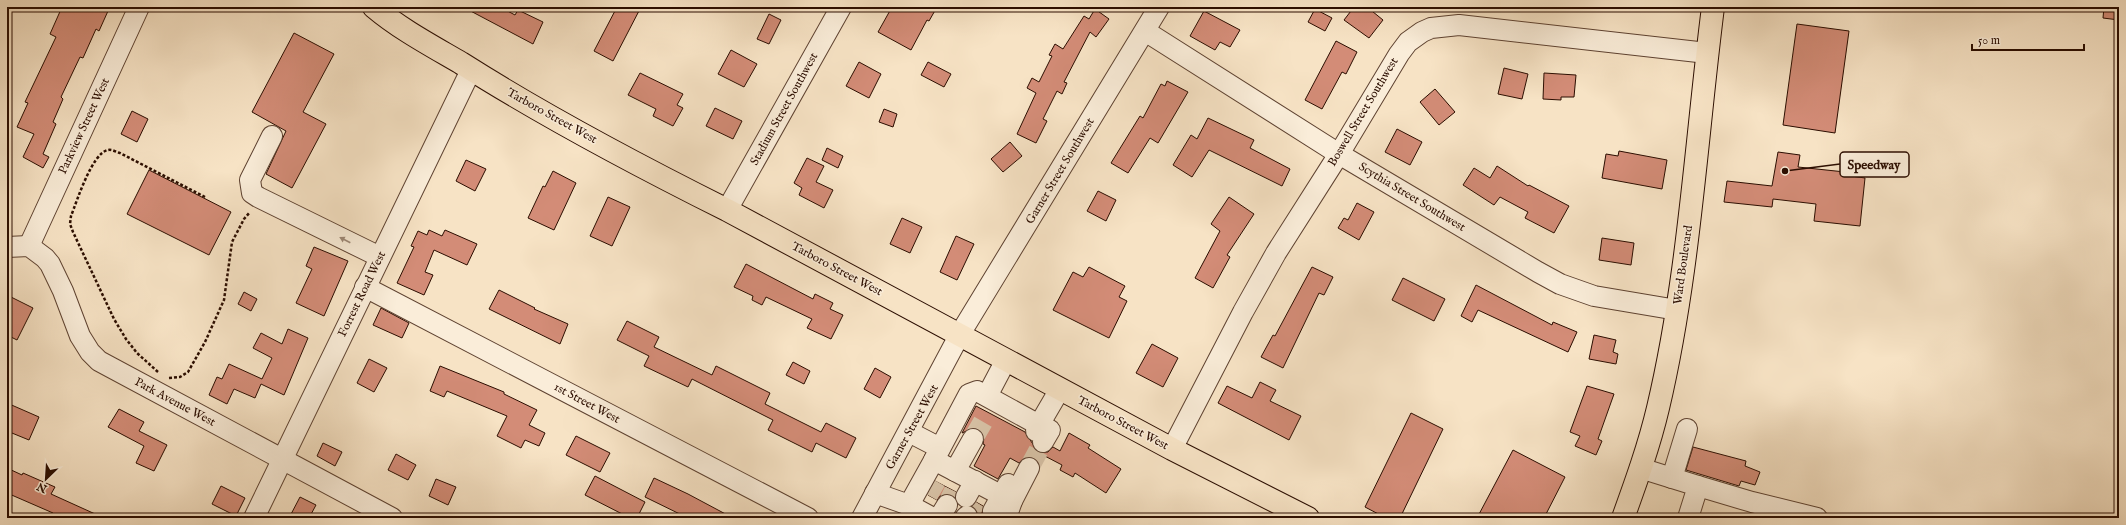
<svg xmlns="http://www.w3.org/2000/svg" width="2126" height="525" viewBox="0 0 2126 525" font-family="'IM FELL English',serif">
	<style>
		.building { fill: #d38c77; stroke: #2b0d00 }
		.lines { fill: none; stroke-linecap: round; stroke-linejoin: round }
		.minor-tunnel { stroke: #d8c3a7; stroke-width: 20; stroke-dasharray: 20 10; stroke-linecap: butt }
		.minor-casing { stroke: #5e4231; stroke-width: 22 }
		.major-casing { stroke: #2b0d00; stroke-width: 24 }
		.path { stroke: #2b0d00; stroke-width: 2.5; stroke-dasharray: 3 2; stroke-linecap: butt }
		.minor { stroke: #faedd9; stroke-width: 20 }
		.major { stroke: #f7e3c5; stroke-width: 22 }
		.oneway { fill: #9d8877 }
		.labels { text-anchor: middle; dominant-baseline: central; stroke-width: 3; stroke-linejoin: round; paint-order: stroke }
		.street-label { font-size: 12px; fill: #2b0d00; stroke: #faedd9 }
		.leader { fill: none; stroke: #2b0d00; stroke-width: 1.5 }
		.callout-dot { fill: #2b0d00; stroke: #faedd9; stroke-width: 1.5 }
		.callout { fill: #faedd9; stroke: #2b0d00; stroke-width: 1.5 }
		.callout-label { font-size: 13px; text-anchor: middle; font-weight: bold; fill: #2b0d00 }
	</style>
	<rect width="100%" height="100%" fill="#f7e3c5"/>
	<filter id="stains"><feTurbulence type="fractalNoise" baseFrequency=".005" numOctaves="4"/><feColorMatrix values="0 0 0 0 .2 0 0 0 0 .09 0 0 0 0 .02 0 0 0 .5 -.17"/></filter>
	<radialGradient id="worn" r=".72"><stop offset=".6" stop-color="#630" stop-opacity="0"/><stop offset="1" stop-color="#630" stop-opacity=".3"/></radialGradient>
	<g class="building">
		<path d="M62,7H99L108,11L99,31L96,29L83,58L80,57L61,97L63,99L53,122L56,124L43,154L49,157L43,168L23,157L34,134L17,127L28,103L25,102L56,37L50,34Z"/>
		<path d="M463,7H500L515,15L518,10L543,22L533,44Z"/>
		<path d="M617,7H641L613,61L594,51Z"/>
		<path d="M892,7H937L929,21L927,20L911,50L878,32Z"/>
		<path d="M1354,7H1367L1383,20L1369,38L1344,20Z"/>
		<path d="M2104,7H2119V20L2103,18Z"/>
		<path d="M1095,9L1109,19L1096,37L1090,32L1064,82L1067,83L1062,94L1057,91L1043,119L1047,121L1036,143L1017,134L1036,93L1027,88L1032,78L1039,82L1052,56L1049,55L1055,44L1063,49L1084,16L1089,19Z"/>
		<path d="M1315,9L1332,18L1325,31L1308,22Z"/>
		<path d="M1204,11L1240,30L1230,47L1220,42L1215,50L1190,36Z"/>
		<path d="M769,14L781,20L769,44L757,39Z"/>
		<path d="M1797,24L1849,31L1835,133L1783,125Z"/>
		<path d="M294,33L334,54L303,112L326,124L292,188L266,174L286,131L252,112Z"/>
		<path d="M1336,41L1357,52L1346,74L1342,72L1322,109L1305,100Z"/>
		<path d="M731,50L757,64L744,87L718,74Z"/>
		<path d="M859,62L881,74L869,98L846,86Z"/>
		<path d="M928,62L951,74L944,87L921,75Z"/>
		<path d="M1504,68L1528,74L1522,99L1498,94Z"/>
		<path d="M640,73L683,94L677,105L683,108L673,126L653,116L656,109L628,95Z"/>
		<path d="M1544,73L1576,75L1574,97H1561V100L1543,99Z"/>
		<path d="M1167,81L1188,92L1158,143L1150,138L1128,173L1111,163L1140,116L1143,118L1161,84L1165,86Z"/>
		<path d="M1435,89L1455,112L1439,125L1420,102Z"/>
		<path d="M715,108L742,121L733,139L706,126Z"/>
		<path d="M884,109L897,114L893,127L879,122Z"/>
		<path d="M132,111L148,119L137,142L121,134Z"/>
		<path d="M1208,118L1254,140L1250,148L1290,169L1282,186L1209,150L1192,177L1173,165L1191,135L1197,139Z"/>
		<path d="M1397,129L1422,142L1410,165L1385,152Z"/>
		<path d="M1010,142L1022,156L1003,172L991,159Z"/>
		<path d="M827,148L843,156L838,168L822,160Z"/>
		<path d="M1619,151L1667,160L1662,189L1602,178L1606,154L1618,156Z"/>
		<path d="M1778,152L1800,155L1798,167L1845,172L1844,175L1865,178L1860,226L1814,221L1816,204L1773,199L1772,207L1724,202L1727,181L1772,186Z"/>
		<path d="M807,158L824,166L816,182L833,190L824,208L799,195L802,188L794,183Z"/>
		<path d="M466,160L486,169L475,191L456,181Z"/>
		<path d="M1497,166L1528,186L1529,185L1569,206L1554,233L1525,218L1528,212L1500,197L1494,205L1463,185L1474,168L1490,178Z"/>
		<path d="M149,170L231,212L209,255L127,214Z"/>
		<path d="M553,171L576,183L554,230L528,218L543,186L545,187Z"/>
		<path d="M1098,191L1116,200L1106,221L1087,211Z"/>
		<path d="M608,197L630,207L612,246L590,236Z"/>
		<path d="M1229,197L1254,214L1227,255L1230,257L1213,288L1195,278L1220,231L1211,224Z"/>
		<path d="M1357,203L1374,212L1359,240L1338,228L1344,218L1348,220Z"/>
		<path d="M902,218L922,227L910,253L890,244Z"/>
		<path d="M429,230L442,236L445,230L477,244L467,265L434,250L425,272L433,275L424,295L397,283L414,247L411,246L418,231L427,235Z"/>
		<path d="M956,236L974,244L957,280L940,272Z"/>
		<path d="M1602,238L1634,243L1631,265L1599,260Z"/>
		<path d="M314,247L348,261L324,316L296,303L312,269L306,266Z"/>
		<path d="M746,264L813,299L815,294L833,303L830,309L843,315L831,339L807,328L812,319L766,297L762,305L752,300L753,296L734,287Z"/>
		<path d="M1089,267L1125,286L1119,297L1127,301L1109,338L1053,310L1073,272L1083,277Z"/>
		<path d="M1312,267L1333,277L1324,295L1319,293L1283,368L1261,357L1273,335L1275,336Z"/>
		<path d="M1403,278L1445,299L1434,321L1392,300Z"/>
		<path d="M1476,285L1552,325L1553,322L1577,332L1568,352L1478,310L1472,322L1461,316Z"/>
		<path d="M499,290L535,308L534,309L568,324L560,344L489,309Z"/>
		<path d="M244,292L257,299L251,311L238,304Z"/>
		<path d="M7,295L33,308L17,340L7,335Z"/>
		<path d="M381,308L409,323L402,338L373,325Z"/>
		<path d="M627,321L659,337L654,347L712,375L716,366L770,393L765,404L821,432L826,423L856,438L846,458L816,443L812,452L768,430L773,420L692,379L688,387L644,366L649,356L617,340Z"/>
		<path d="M288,329L308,338L284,395L261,384L255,398L234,389L227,404L209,395L217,377L222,379L229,364L262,379L272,358L253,348L261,333L282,344Z"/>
		<path d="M1594,335L1616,340L1613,352L1618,354L1616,364L1589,359Z"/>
		<path d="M1152,344L1178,358L1163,387L1136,373Z"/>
		<path d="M369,359L387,368L374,392L357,383Z"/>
		<path d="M793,362L810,371L804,384L786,375Z"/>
		<path d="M440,366L504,392V394L537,410L529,425L545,433L539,446L525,440L521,448L497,436L507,416L447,391L444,397L430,391Z"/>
		<path d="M875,368L891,377L880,398L864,389Z"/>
		<path d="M1260,382L1276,390L1270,401L1301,416L1289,440L1218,403L1227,386L1252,398Z"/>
		<path d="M1587,386L1614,394L1598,439L1602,441L1596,455L1575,446L1580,436L1570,432Z"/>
		<path d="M7,403L39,417L29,440L7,431Z"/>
		<path d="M976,406L1025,432L1038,452H1048L1053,447L1060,451L1069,433L1090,445L1088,448L1121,469L1106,493L1075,473L1073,477L1060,470L1062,465L1041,454L1038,461L1028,457L1019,463L1010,458L998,479L974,466L985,445L983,444L984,438L983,433L973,428L962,433Z"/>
		<path d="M119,409L144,422L139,431L167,445L154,471L136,463L144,446L108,427Z"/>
		<path d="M1411,413L1443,429L1400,518H1386L1365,507Z"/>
		<path d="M576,436L610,453L600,472L566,455Z"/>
		<path d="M323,443L342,452L335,466L317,456Z"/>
		<path d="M1693,447L1746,461L1745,466L1760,472L1755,485L1741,481L1739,486L1686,470Z"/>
		<path d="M1513,450L1565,477L1544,518H1477Z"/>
		<path d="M396,454L416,465L408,480L388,470Z"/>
		<path d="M7,468L22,475L23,473L55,487L51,494L104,518H51L53,513L7,493Z"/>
		<path d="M595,476L645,502L637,518H630L585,495Z"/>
		<path d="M654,478L688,494L733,518H688L645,497Z"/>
		<path d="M436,479L456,487L448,505L429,496Z"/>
		<path d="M935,481L956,492L955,497L947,494L941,495L937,500L928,495Z"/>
		<path d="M221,486L245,498L236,516L212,504Z"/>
		<path d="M300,497L316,505L309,518H289Z"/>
		<path d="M976,502L983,506L982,512L984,518H978V513L973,506Z"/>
	</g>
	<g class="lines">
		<g class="minor-tunnel">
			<path d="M973,439L988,413"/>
			<path d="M1029,468L1043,442"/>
			<path d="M928,495L936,481"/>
			<path d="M947,505L954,491"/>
			<path d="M967,516L976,502"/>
		</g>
		<defs>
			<g id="minor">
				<path d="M1145,31L1339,154L1538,272L1560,284L1594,296L1677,310"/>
				<path d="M272,136L250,180L252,193L258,197L380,257"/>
				<path d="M727,210L841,7"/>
				<path d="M29,246L139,7"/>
				<path d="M7,247L29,246L45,258L50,264L63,291L80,336L90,352L99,361L392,518"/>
				<path d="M365,287L808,518"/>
				<path d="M987,396L1006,360"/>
				<path d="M1036,431L1039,425L1050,430L1043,442"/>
				<path d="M909,432L940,448"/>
				<path d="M1172,449L1243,312L1276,253L1339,154L1399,54L1408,42L1422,32L1431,28L1459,25L1707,53"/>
				<path d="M1029,468L1012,501L934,460L969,394L977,391L1039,425L1060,389"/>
				<path d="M1640,468L1698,486L1688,518"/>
				<path d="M955,471L973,439"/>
				<path d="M1672,478L1687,429"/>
				<path d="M1698,486L1752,502L1817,518"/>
				<path d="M875,493L909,505L933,518"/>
				<path d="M966,497L975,481"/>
				<path d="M909,505L934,460"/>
				<path d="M993,511L1008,484"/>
				<path d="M254,518L471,70"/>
				<path d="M862,518L960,334L1159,7"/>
				<path d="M939,518L947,505"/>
				<path d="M965,518L967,516"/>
				<path d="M1006,518L1012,501"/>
			</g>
			<g id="major">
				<path d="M374,7C400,29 432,46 461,63C546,117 637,165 727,210L1172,449L1308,518"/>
				<path d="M1623,518C1636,482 1649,446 1658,408C1689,277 1696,141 1713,7"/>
			</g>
		</defs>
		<use href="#minor" class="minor-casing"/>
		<use href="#major" class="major-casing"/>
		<g class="path">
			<path d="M158,372L137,353L126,339L114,319L73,232L70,224L71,216C77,201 92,153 108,150C112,149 116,152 120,153L205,197"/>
			<path d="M169,378L180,377L188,372L205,342L224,300L232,242L244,219L250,212"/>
		</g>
		<use href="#minor" class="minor"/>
		<use href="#major" class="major"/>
	</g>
	<defs><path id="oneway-solid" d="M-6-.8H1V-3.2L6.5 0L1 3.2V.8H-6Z"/></defs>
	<use class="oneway" href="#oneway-solid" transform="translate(345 240) rotate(-153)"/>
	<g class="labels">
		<g class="street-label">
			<text transform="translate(784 109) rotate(-61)">Stadium Street Southwest</text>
			<text transform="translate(1363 112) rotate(-59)">Boswell Street Southwest</text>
			<text transform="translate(552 116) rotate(29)">Tarboro Street West</text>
			<text transform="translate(84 126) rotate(-65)">Parkview Street West</text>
			<text transform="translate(1060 171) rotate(-59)">Garner Street Southwest</text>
			<text transform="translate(1412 197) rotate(31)">Scythia Street Southwest</text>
			<text transform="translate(1683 265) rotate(-82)">Ward Boulevard</text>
			<text transform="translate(837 269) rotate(28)">Tarboro Street West</text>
			<text transform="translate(362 294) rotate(-64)">Forrest Road West</text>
			<text transform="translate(175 402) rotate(28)">Park Avenue West</text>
			<text transform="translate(587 403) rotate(28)">1st Street West</text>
			<text transform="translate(1123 423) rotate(28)">Tarboro Street West</text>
			<text transform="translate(912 427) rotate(-61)">Garner Street West</text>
		</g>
	</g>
	<path class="leader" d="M1785 171L1840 164"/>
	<circle class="callout-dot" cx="1785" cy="171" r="4"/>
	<rect class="callout" x="1840" y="152" width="69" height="25" rx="4"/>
	<g class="callout-label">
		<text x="1874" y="169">Speedway</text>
	</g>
	<rect width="2126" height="525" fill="none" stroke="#f7e3c5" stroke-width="24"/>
	<rect x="8" y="8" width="2110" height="509" fill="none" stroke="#2b0d00" stroke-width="2"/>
	<rect x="12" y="12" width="2102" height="501" fill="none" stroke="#2b0d00"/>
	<g transform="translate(46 479) rotate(205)" stroke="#faedd9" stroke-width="3" paint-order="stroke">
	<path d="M0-3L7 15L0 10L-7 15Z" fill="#2b0d00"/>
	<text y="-6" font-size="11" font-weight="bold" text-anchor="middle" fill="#2b0d00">N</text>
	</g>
	<path d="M1972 44v6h112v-6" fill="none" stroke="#2b0d00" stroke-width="2"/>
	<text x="1978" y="44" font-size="12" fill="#2b0d00" stroke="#faedd9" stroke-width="3" paint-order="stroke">50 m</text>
	<rect width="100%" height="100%" filter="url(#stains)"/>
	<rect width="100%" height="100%" fill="url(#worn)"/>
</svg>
